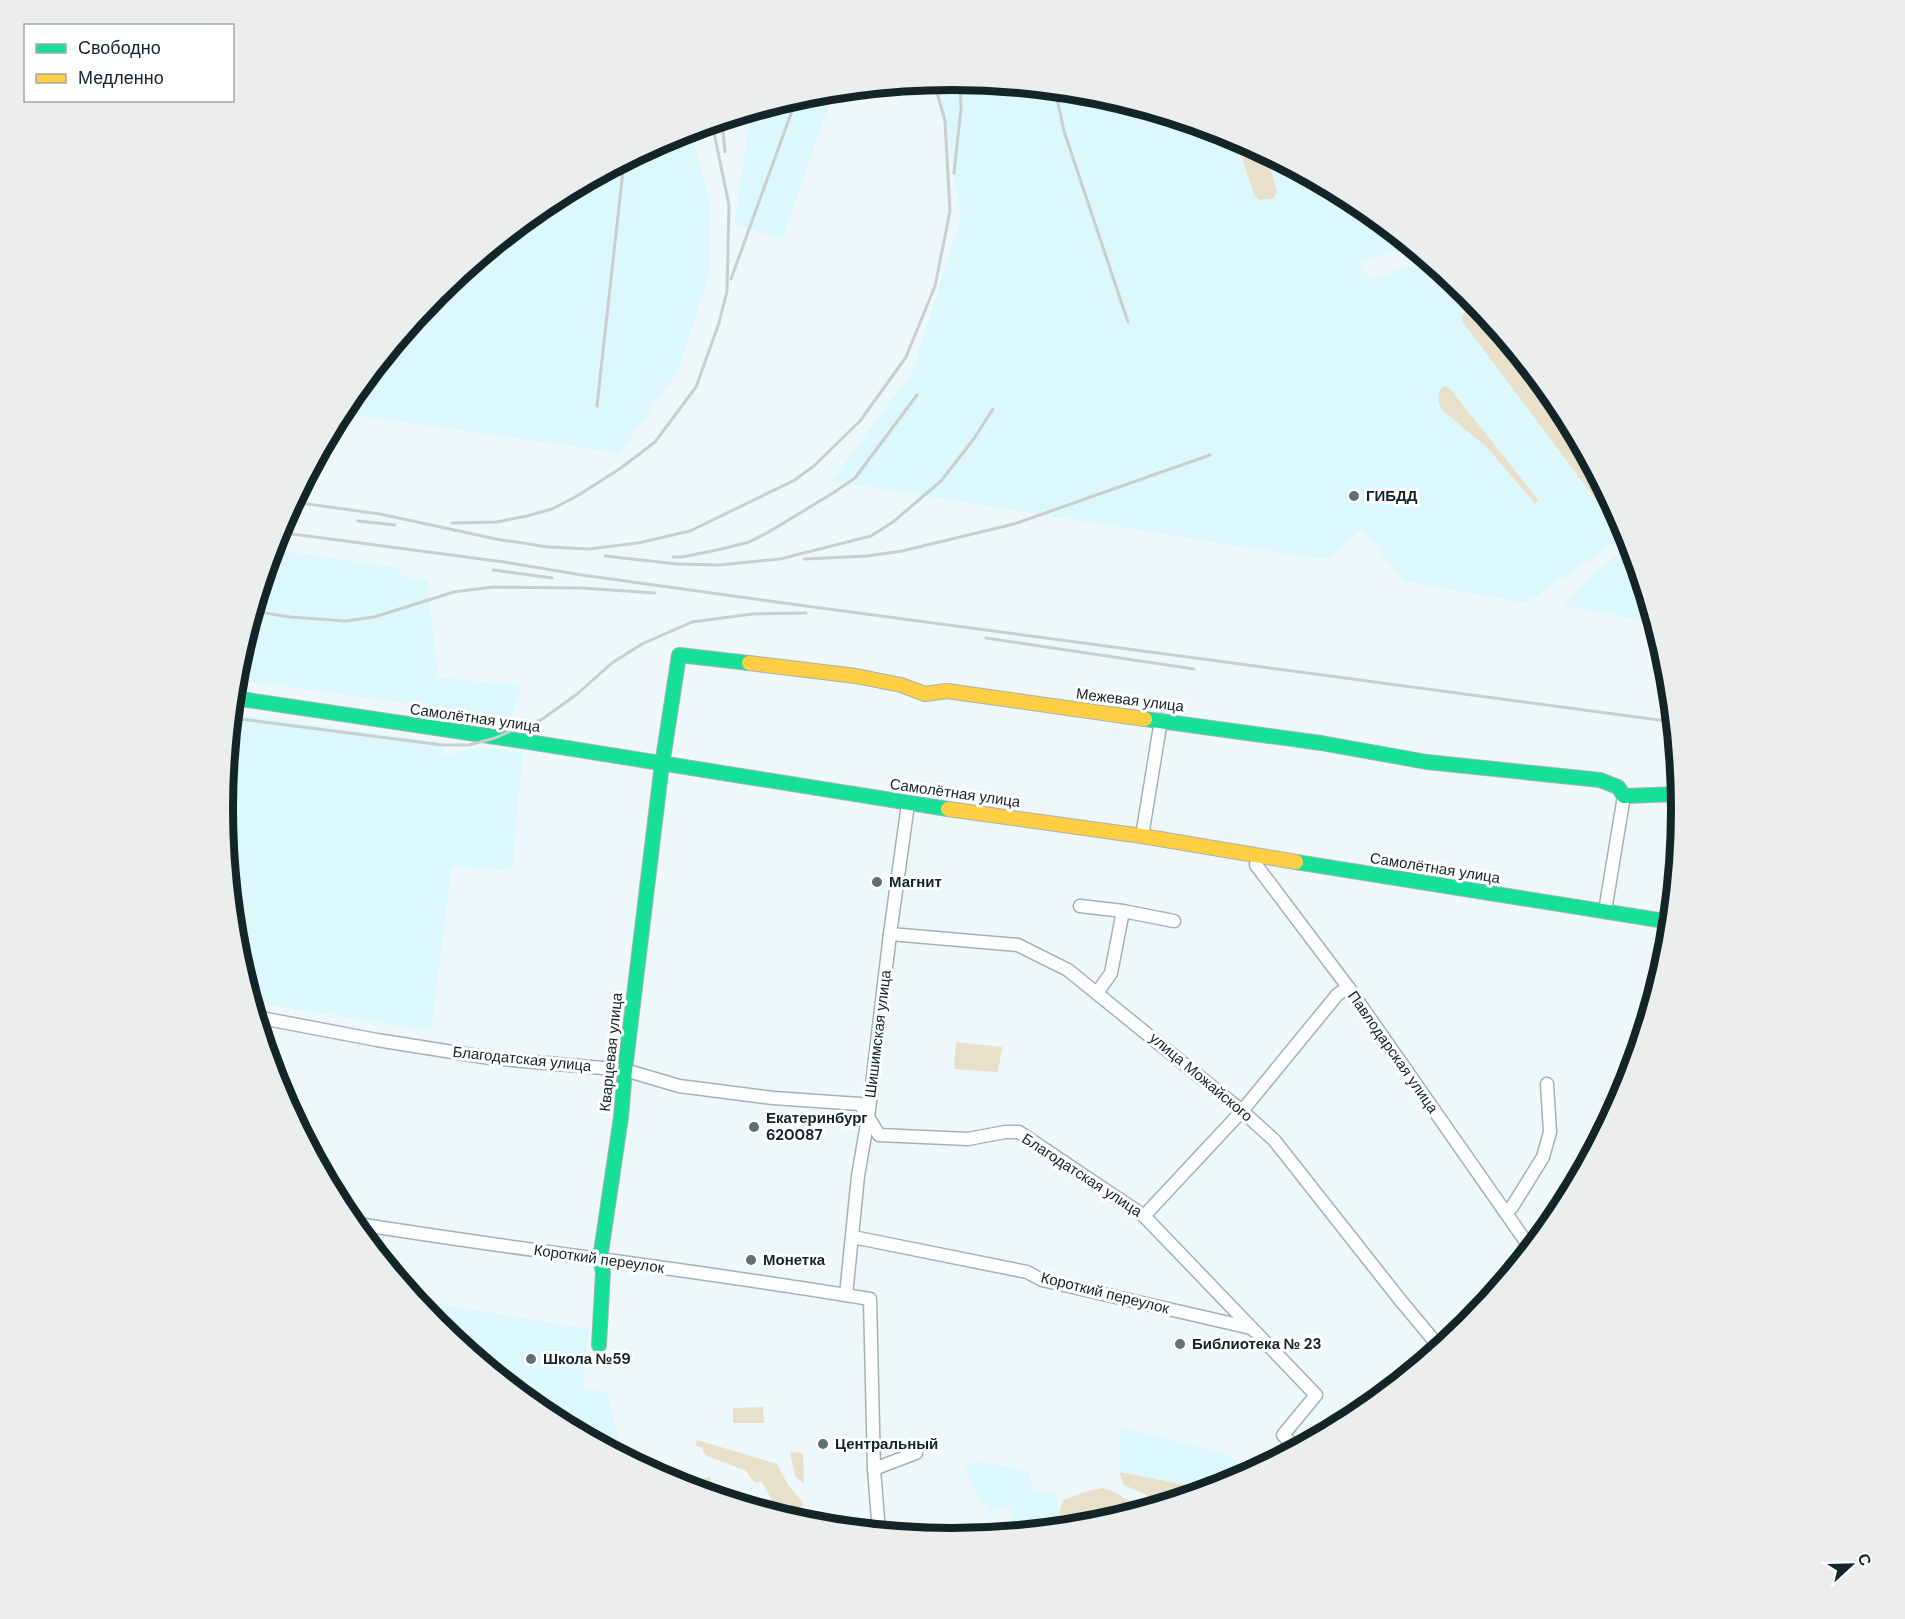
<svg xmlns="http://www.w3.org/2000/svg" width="1905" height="1619" viewBox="0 0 1905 1619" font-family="'DM Sans',sans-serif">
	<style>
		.built { fill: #dcf8fd }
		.green { fill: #e8e0ca }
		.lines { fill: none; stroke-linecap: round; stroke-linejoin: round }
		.street-casing { stroke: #a5b2b4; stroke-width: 15 }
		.fast-casing { stroke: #a5b2b4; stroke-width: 16 }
		.slow-casing { stroke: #a5b2b4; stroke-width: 16 }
		.street { stroke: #fcfefe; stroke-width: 12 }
		.fast { stroke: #16e098; stroke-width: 14 }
		.slow { stroke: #ffcf43; stroke-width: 14 }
		.rail { stroke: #cacece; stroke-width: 3 }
		.poi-dot { fill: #606f72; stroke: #fff; stroke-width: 2 }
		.labels { text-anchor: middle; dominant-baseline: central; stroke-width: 6; stroke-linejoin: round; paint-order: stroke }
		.poi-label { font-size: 15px; font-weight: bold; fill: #142528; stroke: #fff; text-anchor: start }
		.street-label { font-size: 15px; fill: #142528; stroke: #fff }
		.rim { fill: none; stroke: #142528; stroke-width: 8 }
	</style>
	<rect width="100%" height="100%" fill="#eef8fa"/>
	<g class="built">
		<path d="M953,80L1095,94L1232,135L1358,203L1411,246L1360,263L1369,279L1429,261L1438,268L1625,536L1526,603L1404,581L1362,530L1329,558H1313L831,481L913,371L961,216L941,97L934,81Z"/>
		<path d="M834,91L782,240L734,224L751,111L810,93Z"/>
		<path d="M690,130L711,203L709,275L678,371L620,453L341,413L346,404L437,293L547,202L673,135Z"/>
		<path d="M1631,544L1655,623L1564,606L1587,579Z"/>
		<path d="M272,549L400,568V575L427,580L438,677L522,686L511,718L235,680L237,667Z"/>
		<path d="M232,714L440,742L445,755L475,747L523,752L512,871L452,866L431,1031L252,1002L236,952L223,809Z"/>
		<path d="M433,1303L589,1329L583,1388L607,1393L622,1456L547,1416L436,1325L430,1318Z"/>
		<path d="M1120,1427L1220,1451L1255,1472L1232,1484L1199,1494L1191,1486L1119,1472Z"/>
		<path d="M976,1462L1008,1466L1029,1473L1035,1491L1055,1492L1063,1529L1026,1532L1016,1524L1008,1506L988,1513L974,1490L965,1467Z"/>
	</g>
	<g class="green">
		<path d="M1235,137L1266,153L1277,191L1274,198L1260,200L1255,197Z"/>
		<path d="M1474,311L1492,333L1521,375L1539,394L1581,445L1625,527H1620L1609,517L1463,322L1462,316L1466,312Z"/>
		<path d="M1445,386L1451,390L1538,500L1535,504L1488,448L1442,410C1437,402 1438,396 1441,388Z"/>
		<path d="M956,1042L1002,1047L998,1072L954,1069Z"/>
		<path d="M763,1407L764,1423H733V1408Z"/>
		<path d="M697,1440L777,1464L788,1485L802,1501L803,1505L796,1510L788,1503L777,1510L762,1482H754L746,1471L705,1455L702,1448L695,1445Z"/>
		<path d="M790,1452L803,1453L804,1484L795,1476Z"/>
		<path d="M1119,1472L1191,1486L1199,1494L1166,1504L1124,1485Z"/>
		<path d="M709,1477L714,1486L710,1488L713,1496L695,1491L693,1483Z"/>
		<path d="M1103,1488C1119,1493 1129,1500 1140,1512L1100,1524L1077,1521L1059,1513L1063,1500L1091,1490Z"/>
		<path d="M846,1521L873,1522L874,1528L873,1532L844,1529Z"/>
	</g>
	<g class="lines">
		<defs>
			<g id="street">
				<path d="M1142,836L1161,720"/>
				<path d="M1258,856L1256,865L1348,987L1531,1249"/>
				<path d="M1080,906L1123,911"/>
				<path d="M1605,911L1624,796"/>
				<path d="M890,934L1018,945L1068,970L1242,1111L1274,1140L1401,1301L1436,1343"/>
				<path d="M1097,993L1111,973L1123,911L1174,921"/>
				<path d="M256,1017L377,1040L490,1058L625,1070L679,1086L773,1098L860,1104L879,1135L968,1139L1005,1132H1019L1144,1216L1316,1395L1283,1435L1297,1449"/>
				<path d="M1505,1212L1512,1207L1543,1157L1550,1132L1547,1084"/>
				<path d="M1144,1216L1242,1111L1337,995L1348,987"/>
				<path d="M352,1223C524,1251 698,1270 870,1299L874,1469L879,1532"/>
				<path d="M853,1237L1027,1272L1042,1280L1251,1328"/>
				<path d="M846,1295L858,1176L868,1118L890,934L908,804"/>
				<path d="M874,1469L916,1453"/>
			</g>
			<g id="fast">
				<path d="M234,698L529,742L948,809"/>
				<path d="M1145,719L1321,743L1427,762L1600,780L1618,787L1624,796L1681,794"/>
				<path d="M1296,862L1671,922"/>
				<path d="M599,1345L603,1272L600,1259L621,1117L625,1070L661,772L679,655L749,663"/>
			</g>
			<g id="slow">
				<path d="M749,663L856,676L901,685L925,694L947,691L1145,719"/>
				<path d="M948,809L1142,836L1296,862"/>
			</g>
		</defs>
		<use href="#street" class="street-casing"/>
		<use href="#fast" class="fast-casing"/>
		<use href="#slow" class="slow-casing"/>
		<use href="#street" class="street"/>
		<use href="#fast" class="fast"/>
		<use href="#slow" class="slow"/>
		<g class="rail">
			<path d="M1055,90L1064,131L1128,322"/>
			<path d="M722,120L725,152"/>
			<path d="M954,173L961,108L960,80"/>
			<path d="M731,279L797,97"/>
			<path d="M597,406L624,161"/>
			<path d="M293,502L380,514L496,539L548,547L589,549L638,543L690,531L795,480L815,465L860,421L906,357L935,286L950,211L945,121L934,81"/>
			<path d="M358,521L395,525"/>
			<path d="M452,523L497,522L527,516L552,509L577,496L621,468L655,442L696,387L719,323L727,291L729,205L712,123"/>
			<path d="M277,532L504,562L582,575L806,606L1674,722"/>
			<path d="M605,556L677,564L719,565L780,559L871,536L893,522L941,481L973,440L993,409"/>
			<path d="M673,557H682L722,549L749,542L767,533L833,493L855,478L917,395"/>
			<path d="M804,559L867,556L902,551L1014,524L1210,455"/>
			<path d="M493,570L552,578"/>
			<path d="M253,611L290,617L346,621L374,617L454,592L493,587L581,588L655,593"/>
			<path d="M986,638L1194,669"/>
			<path d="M232,718L442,745H469L495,738L520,727L541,720L576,695L612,663L642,644L692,622L752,614L806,613"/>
		</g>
	</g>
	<g class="poi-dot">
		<circle cx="1354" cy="496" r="6"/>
		<circle cx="877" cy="882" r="6"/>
		<circle cx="754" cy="1127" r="6"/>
		<circle cx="751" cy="1260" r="6"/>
		<circle cx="1180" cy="1344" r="6"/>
		<circle cx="531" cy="1359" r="6"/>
		<circle cx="823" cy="1444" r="6"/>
	</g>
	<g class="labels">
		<g class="poi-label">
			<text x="1366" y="496">ГИБДД</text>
			<text x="889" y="882">Магнит</text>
			<text x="766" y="1118">Екатеринбург<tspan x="766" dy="17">620087</tspan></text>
			<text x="763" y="1260">Монетка</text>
			<text x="1192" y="1344">Библиотека № 23</text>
			<text x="543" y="1359">Школа №59</text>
			<text x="835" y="1444">Центральный</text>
		</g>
		<g class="street-label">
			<text transform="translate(1130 700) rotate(7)">Межевая улица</text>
			<text transform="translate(475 718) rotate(8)">Самолётная улица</text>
			<text transform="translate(955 793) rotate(8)">Самолётная улица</text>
			<text transform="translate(1435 868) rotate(9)">Самолётная улица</text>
			<text transform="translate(878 1034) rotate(-83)">Шишимская улица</text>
			<text transform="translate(611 1052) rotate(-84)">Кварцевая улица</text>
			<text transform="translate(1393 1052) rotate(55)">Павлодарская улица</text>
			<text transform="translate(522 1059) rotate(6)">Благодатская улица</text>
			<text transform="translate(1201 1077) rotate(40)">улица Можайского</text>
			<text transform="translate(1082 1175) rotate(33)">Благодатская улица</text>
			<text transform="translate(599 1259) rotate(8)">Короткий переулок</text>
			<text transform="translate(1105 1293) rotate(14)">Короткий переулок</text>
		</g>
	</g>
	<path d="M0 0H1905V1619H0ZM233 809a719 719 0 1 1 1438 0a719 719 0 1 1-1438 0Z" fill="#eceeee" fill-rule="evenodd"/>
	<path class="rim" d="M233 809a719 719 0 1 1 1438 0a719 719 0 1 1-1438 0Z"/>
	<rect x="24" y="24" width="210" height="78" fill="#ffffff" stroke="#a1a8a9" stroke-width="1.5"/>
	<rect x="36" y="44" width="30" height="9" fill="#16e098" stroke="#a1a8a9" stroke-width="1.5"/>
	<text x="78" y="54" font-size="18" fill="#142528">Свободно</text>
	<rect x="36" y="74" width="30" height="9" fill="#ffcf43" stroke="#a1a8a9" stroke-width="1.5"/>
	<text x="78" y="84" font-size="18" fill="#142528">Медленно</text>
	<g transform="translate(1851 1565) rotate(68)" stroke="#ffffff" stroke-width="4.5" paint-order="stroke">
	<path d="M0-4.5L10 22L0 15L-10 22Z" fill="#142528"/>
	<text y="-9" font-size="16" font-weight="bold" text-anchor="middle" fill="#142528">С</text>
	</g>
</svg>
